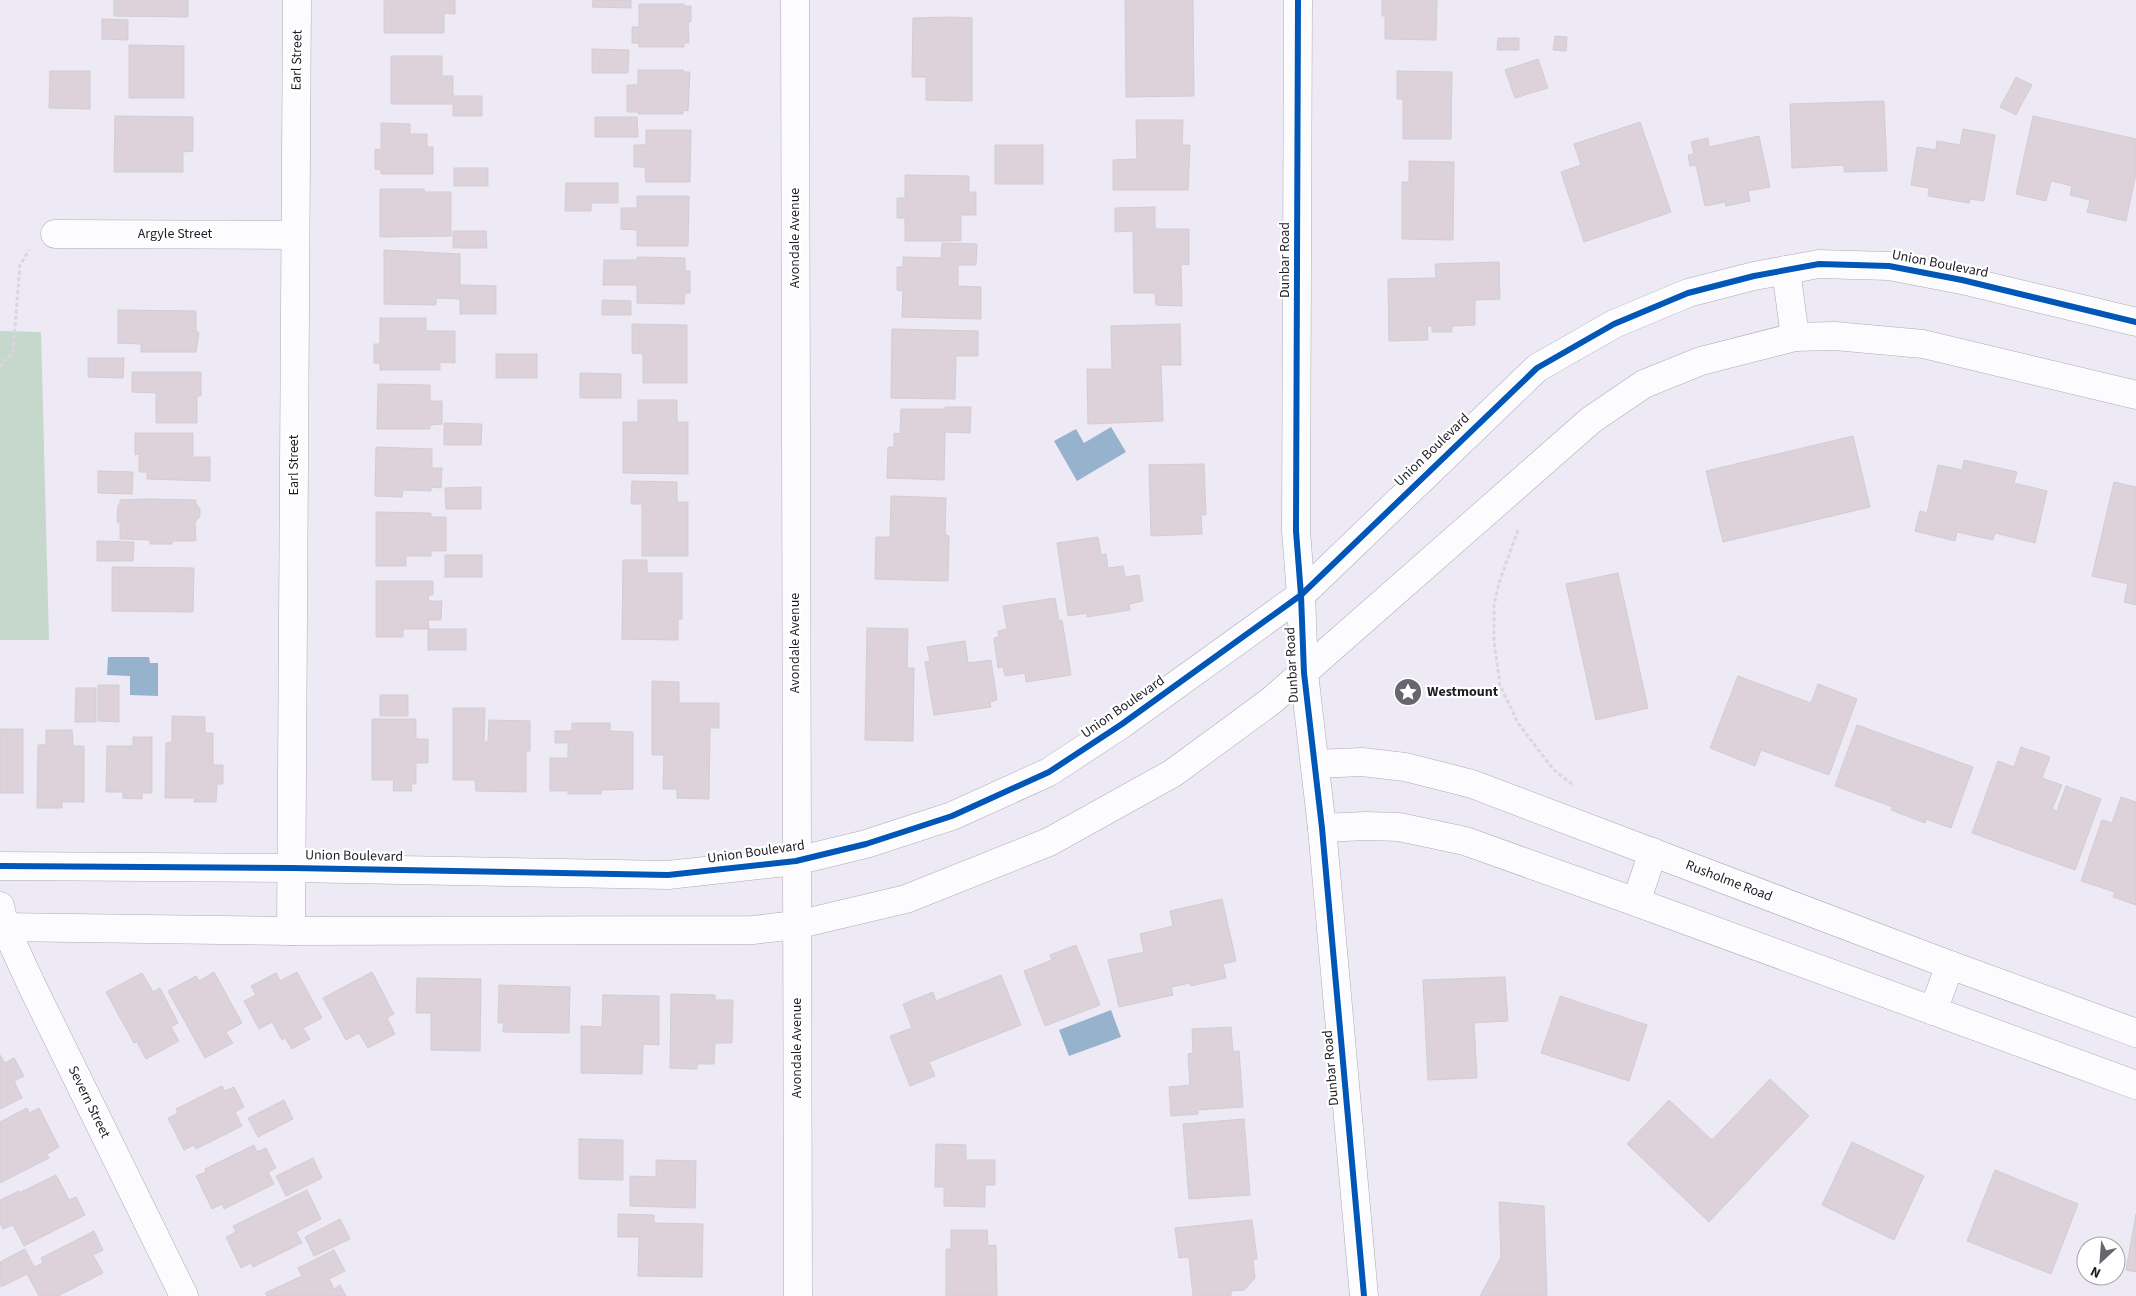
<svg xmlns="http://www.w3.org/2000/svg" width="2136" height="1296" viewBox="0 0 2136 1296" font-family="'Source Sans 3',sans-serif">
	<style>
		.green { fill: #c6d8cc }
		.water { fill: #96b2cc }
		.building { fill: #ddd2da; stroke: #d2cdd3 }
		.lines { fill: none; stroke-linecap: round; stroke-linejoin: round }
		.minor-casing { stroke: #adabb3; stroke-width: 29 }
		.path { stroke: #d9d7db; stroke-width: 3; stroke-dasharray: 4 2.5; stroke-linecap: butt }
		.minor { stroke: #fcfcfe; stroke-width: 28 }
		.cycleway-casing { stroke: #fff; stroke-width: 9 }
		.cycleway { stroke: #0057b8; stroke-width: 6 }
		.labels { text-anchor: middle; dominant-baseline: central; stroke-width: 4.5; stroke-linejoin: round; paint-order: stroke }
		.street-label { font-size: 14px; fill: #1f1d24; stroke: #fff }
		.poi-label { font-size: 14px; font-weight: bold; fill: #1f1d24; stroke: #fff; text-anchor: start }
	</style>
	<rect width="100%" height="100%" fill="#edeaf5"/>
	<path class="green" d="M0,331L41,332L49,640H0Z"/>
	<g class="water">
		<path d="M1111,427L1126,452L1077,481L1054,441L1076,429L1084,443Z"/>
		<path d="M108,657H149L150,663H158V696L130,695V676L107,675Z"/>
		<path d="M1111,1010L1121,1037L1069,1056L1059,1030Z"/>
	</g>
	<g class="building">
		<path d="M114,0H188V17L114,16Z"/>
		<path d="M384,0H455V14L444,13V33H384Z"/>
		<path d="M593,0H631V8L592,7Z"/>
		<path d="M1125,0H1193L1194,96L1126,97Z"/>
		<path d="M1382,0H1437L1436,40L1385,39V16H1382Z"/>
		<path d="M639,4H684V6H691V22H688L689,43H684V47H639V43H632V27H639Z"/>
		<path d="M951,17L972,18V101L926,100V77H912L913,18Z"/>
		<path d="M102,19L128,20V40L102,39Z"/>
		<path d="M1555,36L1567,37L1566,51L1553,50Z"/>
		<path d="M1498,38H1519V50H1497Z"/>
		<path d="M129,45L184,46V98H129Z"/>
		<path d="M592,49L629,50L628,73H592Z"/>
		<path d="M391,56H442V76H453V96H482V116H453V104H391Z"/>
		<path d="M1538,59L1548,88L1515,98L1505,70Z"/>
		<path d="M638,70H683V72H690L688,111L683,110V114H638V112H627V85H638Z"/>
		<path d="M50,71H90V109L49,108Z"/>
		<path d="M1397,71L1452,72L1451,139H1403V99H1397Z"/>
		<path d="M2016,77L2032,85L2016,115L2000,107Z"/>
		<path d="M1884,101L1887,171L1844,172V165L1792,168L1790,104Z"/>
		<path d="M115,116L193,117V151L183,152V172H114Z"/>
		<path d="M2033,116L2136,139V174L2126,221L2087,212L2090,200L2070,195L2072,186L2051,181L2046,201L2016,194Z"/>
		<path d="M595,117H637L638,137H595Z"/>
		<path d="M1136,120H1183L1182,145H1190L1188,190H1113V160L1137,159Z"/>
		<path d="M1640,122L1671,212L1584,242L1561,172L1581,165L1574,144Z"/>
		<path d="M381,123L410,124V134H427V147H433V174H381V170L375,169V149L381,150Z"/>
		<path d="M1963,129L1995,135L1984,201L1970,199L1969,203L1928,196L1929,188L1911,185L1917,147L1936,150L1937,141L1960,145Z"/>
		<path d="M646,130H691L690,182H646L645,167H634V145H646Z"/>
		<path d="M1759,136L1770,187L1748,191L1750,201L1726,206L1725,202L1705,206L1696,165L1690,166L1688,155L1694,154L1691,142L1708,138L1709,147Z"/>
		<rect x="995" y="145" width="48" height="39"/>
		<path d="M1409,161L1454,162L1453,240L1402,239V182H1409Z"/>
		<rect x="454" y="168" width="34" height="18"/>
		<path d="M905,175L969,176V192H976V215H961V241H905V218H897V198H905Z"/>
		<path d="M566,183H618V203H591V211H565Z"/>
		<path d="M380,189H424L425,192H451V236L380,237Z"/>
		<path d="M637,196H689L688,246H637V230L621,229V208H637Z"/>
		<path d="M1155,207V229H1189V265L1181,264L1182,306L1156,305L1155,293H1134L1133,231L1115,232V208Z"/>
		<path d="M453,231H486L487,248H453Z"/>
		<path d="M942,243L977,244L976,265H958V286L981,287V319L902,317L903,291L897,290V267H903V257L941,258Z"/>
		<path d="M384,250L460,254V285L496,286V314H460V299L436,298V305L384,304Z"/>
		<path d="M637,257L685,258V271H690V293H685L684,304L637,303V285H603L604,260H637Z"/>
		<path d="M1499,262L1500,299L1475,300V325L1452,326V332H1432V326H1427L1428,340L1389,341L1388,279L1436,278L1435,264Z"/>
		<path d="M602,300L631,301V315H602Z"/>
		<path d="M118,310L196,311V330L199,333L196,352H141V344L118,343Z"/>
		<path d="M380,318H426V331H455V363L440,362V370H380V363H374V344H380Z"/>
		<path d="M632,324L687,325V383H643V354L632,353Z"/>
		<path d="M1180,324L1181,365H1161L1163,421L1088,424L1087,369H1112L1111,326Z"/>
		<path d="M892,329L978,331V356H956L955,399L891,398Z"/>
		<rect x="496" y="354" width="41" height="24"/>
		<path d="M88,358H124L123,378L88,377Z"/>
		<path d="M132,372H201V396H197V423H156V393L132,392Z"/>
		<path d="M580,373L621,374V398H580Z"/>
		<path d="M378,384L430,385V401H442V424L430,425V429H377Z"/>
		<path d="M638,400H677V422H688V474L623,473V422H638Z"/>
		<path d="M945,407H971L970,433L945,432L944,480L887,478L888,447H894V433L900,434L901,409H945Z"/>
		<path d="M444,423L482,424L481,445H444Z"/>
		<path d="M135,433H193V457H210V481L147,479V472H139V454L135,455Z"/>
		<path d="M1853,436L1870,507L1723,542L1706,471Z"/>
		<path d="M376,447L432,449V468H442L441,488L431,487V491L403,490L402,497L375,496Z"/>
		<path d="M1964,460L2017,472L2014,483L2047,491L2035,543L1995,533L1993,540L1957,532L1955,541L1915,531L1920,511L1927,513L1938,465L1962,470Z"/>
		<path d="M1204,464L1206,515H1201L1202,534L1151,536L1149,465Z"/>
		<path d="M98,471L133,472L132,494L98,493Z"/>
		<path d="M632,481L677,482V502H688V556H642V504H631Z"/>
		<path d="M2114,482L2136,487V605L2124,602L2128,584L2092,576Z"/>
		<path d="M481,487V509H446L445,488Z"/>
		<path d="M891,496L946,498L945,535L949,536L948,581L875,579L876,537H890Z"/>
		<path d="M147,499L196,500V504L200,509V517L195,522L196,541H172V544H150V540L120,539V522H117L118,505H120V500Z"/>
		<path d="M376,512L431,513V517H446V551H431V556H406V566H376Z"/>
		<path d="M1098,537L1101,555L1106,554L1108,568L1123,566L1125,577L1139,575L1143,601L1129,604L1130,610L1087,617V613L1068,616L1057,543Z"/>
		<path d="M97,541L134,542L133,561H97Z"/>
		<rect x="445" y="555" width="37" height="22"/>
		<path d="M623,560H647V573H682V619H678V640L622,639Z"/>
		<path d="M112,567L194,568L193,612L112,611Z"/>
		<path d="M1618,573L1648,708L1596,720L1566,584Z"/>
		<path d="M376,581H433V595H429L428,601H442L441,620H428L429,629H403V637H376Z"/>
		<path d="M1055,598L1059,621L1062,620L1071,675L1026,682L1025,673L1005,676L1003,667L998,668L994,638L999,637L998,631L1007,629L1003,606Z"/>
		<path d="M867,628L908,629L907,668H914L913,741L865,740Z"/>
		<rect x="428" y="629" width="38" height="21"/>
		<path d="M965,641L968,663L991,660L997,700L990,702L991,707L934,715L925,662L930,661L927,647Z"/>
		<path d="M1738,676L1811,703L1818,684L1857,699L1829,775L1761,750L1755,766L1710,748Z"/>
		<path d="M652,681L679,682V703H719V728H710L709,799L677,798V789H663L664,755H652Z"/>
		<path d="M98,685H119V722L98,721Z"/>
		<path d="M76,688H96V722H75Z"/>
		<rect x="380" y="695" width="28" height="21"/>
		<path d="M453,708H485L484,742H488L489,720L530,721V751H526V792L476,791L475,780H453Z"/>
		<path d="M172,716L205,717V733H213V765H223V784H217L216,802H194V798H165L166,743L172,742Z"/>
		<path d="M372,719H416V739H428V763H416V784H411L412,791H393L394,780H372Z"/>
		<path d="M572,723H610V731L633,732V789L601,790V794H568V791H550V758H568V743H555V731H572Z"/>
		<path d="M1857,725L1973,767L1951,828L1926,819L1925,823L1891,810L1893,807L1835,786Z"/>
		<rect x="0" y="729" width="23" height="64"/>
		<path d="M46,730H72L73,746H84V802H62V808H37L38,745H46Z"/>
		<path d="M133,737H152V793H142V799L123,798V792H106L107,746H133Z"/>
		<path d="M2021,747L2050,757L2042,778L2062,785L2052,809L2057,811L2066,786L2101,799L2075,870L1972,833L1998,761L2014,767Z"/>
		<path d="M2121,797L2136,802V905L2113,897L2115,892L2081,881L2102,820L2112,823Z"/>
		<path d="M1222,899L1236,961L1223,964L1226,978L1191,986L1190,983L1171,987L1173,995L1119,1007L1108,960L1144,952L1140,934L1173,926L1170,911Z"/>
		<path d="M1076,945L1100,1005L1045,1026L1024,971L1052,960L1050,955Z"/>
		<path d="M214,972L242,1023L226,1032L233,1043L205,1058L168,991L196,976L199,981Z"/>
		<path d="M297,972L322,1018L303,1028L310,1039L292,1049L285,1038L282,1040L272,1022L259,1029L244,1001L256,995L251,986L276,973L280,981Z"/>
		<path d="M372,972L394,1014L387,1018L395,1034L368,1048L359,1033L346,1040L323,998Z"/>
		<path d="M142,973L153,992L160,988L178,1023L171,1027L179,1041L146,1059L137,1042L134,1043L106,992Z"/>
		<path d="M1001,975L1021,1025L929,1062L935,1076L910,1086L890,1036L912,1028L903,1004L933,992L936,1001Z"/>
		<path d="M1505,977L1508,1021L1474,1023L1477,1078L1428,1080L1423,980Z"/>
		<path d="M417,978L481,979L480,1051L431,1050V1013H416Z"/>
		<path d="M499,985L570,987L569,1033L503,1032L504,1023H498Z"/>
		<path d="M671,994L715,995V1000H733L732,1043H715L714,1064H697V1069L670,1068Z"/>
		<path d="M603,995L659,996V1045L643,1044L642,1074L581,1073V1026L602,1027Z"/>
		<path d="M1560,996L1647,1025L1629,1081L1541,1053Z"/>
		<path d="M1231,1027L1233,1052L1239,1051L1243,1107L1198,1110V1114L1171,1116L1169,1087L1190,1085L1188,1054L1193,1053L1192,1029Z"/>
		<path d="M0,1055L5,1063L14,1058L24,1076L14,1081L22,1098L0,1109Z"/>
		<path d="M1770,1079L1809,1116L1709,1222L1627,1144L1669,1100L1712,1140Z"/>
		<path d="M222,1086L225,1091L234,1087L244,1107L235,1112L242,1126L196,1149L194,1145L184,1150L168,1118L178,1113L176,1109Z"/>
		<path d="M284,1100L293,1119L258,1137L248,1118Z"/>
		<path d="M27,1108L29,1113L39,1108L59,1147L47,1154L49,1158L0,1183V1122Z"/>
		<path d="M1244,1119L1250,1195L1189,1199L1183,1124Z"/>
		<path d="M579,1139L623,1140V1180L579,1179Z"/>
		<path d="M1852,1142L1924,1176L1894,1240L1822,1205Z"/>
		<path d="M936,1144L966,1145V1160H995V1185H985V1207L944,1206V1187H935Z"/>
		<path d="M254,1145L257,1152L266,1148L276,1168L268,1172L274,1184L224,1209L222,1204L212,1209L196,1176L206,1172L205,1169Z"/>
		<path d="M313,1158L322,1178L286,1196L276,1176Z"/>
		<path d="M656,1160L696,1161L695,1208L630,1206V1176L656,1177Z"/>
		<path d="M1995,1170L2078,1204L2051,1274L1967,1241Z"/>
		<path d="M56,1175L69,1200L76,1197L85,1215L24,1246L13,1225L3,1229L0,1223V1200L19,1191V1193Z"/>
		<path d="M307,1190L321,1219L296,1232L302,1243L253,1267L251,1263L241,1268L226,1237L236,1232L233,1226Z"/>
		<path d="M1499,1202L1544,1206L1547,1296H1480L1501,1257Z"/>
		<path d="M618,1214L654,1215V1223L703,1224L702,1277L638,1276L639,1237H618Z"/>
		<path d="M2136,1214V1272L2126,1270Z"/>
		<path d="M340,1219L350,1239L314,1256L305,1237Z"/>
		<path d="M1252,1220L1257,1259L1253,1260L1255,1278L1244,1290L1231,1291V1296H1193L1189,1257L1179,1258L1175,1228Z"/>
		<path d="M951,1230H987L988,1246L996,1245L997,1296H946V1249H951Z"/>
		<path d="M94,1231L103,1250L93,1255L103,1273L58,1296H39L27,1274L1,1287L0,1262L25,1249L34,1267L43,1263L41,1258Z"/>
		<path d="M334,1250L345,1271L329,1279L334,1289L340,1285L346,1296H267L265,1293L302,1276L298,1268Z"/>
	</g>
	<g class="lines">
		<defs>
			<g id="minor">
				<path d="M795,0L798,1296"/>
				<path d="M1298,0L1296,531L1301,595L1304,673L1322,828L1364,1296"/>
				<path d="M55,234L295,235"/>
				<path d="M1786,270L1795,337"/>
				<path d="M1315,764L1362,762L1405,767L1472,784L1950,965L2136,1033"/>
				<path d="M1322,828L1366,826L1399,827L1465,841L1636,902L2136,1085"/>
				<path d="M0,866L292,868L668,875L796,861L866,844L952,816L1049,772L1122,724L1301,595L1537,368L1614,324L1688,293L1754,276L1819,264L1889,266L1962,280L2136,322"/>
				<path d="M1636,902L1653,852"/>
				<path d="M0,906L5,927L31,984L184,1296"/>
				<path d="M0,927L291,931L753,930L796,925L906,899L1049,842L1173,773L1271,701L1591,420L1644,384L1701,361L1795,337L1835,336L1923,344L2136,395"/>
				<path d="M291,931L297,0"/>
				<path d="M1933,1011L1950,965"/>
			</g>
		</defs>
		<use href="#minor" class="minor-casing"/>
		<g class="path">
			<path d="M0,367L13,352L20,265L29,250"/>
			<path d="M1518,530L1499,583L1494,606V641L1500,685L1518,723L1553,769L1574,786"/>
		</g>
		<use href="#minor" class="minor"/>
		<defs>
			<g id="cycleway">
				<path d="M1298,0L1296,531L1301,595L1304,673L1322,828L1364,1296"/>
				<path d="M0,866L292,868L668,875L796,861L866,844L952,816L1049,772L1122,724L1301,595L1537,368L1614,324L1688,293L1754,276L1819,264L1889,266L1962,280L2136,322"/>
			</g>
		</defs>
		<use href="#cycleway" class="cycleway-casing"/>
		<use href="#cycleway" class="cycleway"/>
	</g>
	<defs>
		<symbol id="sight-disc" viewBox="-11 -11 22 22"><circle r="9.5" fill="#67656d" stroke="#fff"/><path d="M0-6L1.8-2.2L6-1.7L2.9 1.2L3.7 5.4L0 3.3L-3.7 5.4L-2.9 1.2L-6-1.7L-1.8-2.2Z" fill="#fff"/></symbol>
	</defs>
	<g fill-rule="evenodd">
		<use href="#sight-disc" x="1392" y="676" width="32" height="32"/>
	</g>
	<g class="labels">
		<g class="street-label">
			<text transform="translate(297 60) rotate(-89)">Earl Street</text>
			<text x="175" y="234">Argyle Street</text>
			<text transform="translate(795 238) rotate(-90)">Avondale Avenue</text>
			<text transform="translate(1285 260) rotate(-90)">Dunbar Road</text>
			<text transform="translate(1940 264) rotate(11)">Union Boulevard</text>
			<text transform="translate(1432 450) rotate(-44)">Union Boulevard</text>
			<text transform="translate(294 465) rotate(-90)">Earl Street</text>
			<text transform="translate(795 643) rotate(-90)">Avondale Avenue</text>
			<text transform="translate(1292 665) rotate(-93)">Dunbar Road</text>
			<text transform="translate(1123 707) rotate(-35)">Union Boulevard</text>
			<text transform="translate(756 852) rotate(-8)">Union Boulevard</text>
			<text transform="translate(354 856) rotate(1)">Union Boulevard</text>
			<text transform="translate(1729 881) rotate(21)">Rusholme Road</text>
			<text transform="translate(797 1048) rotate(-90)">Avondale Avenue</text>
			<text transform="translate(1331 1068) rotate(-95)">Dunbar Road</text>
			<text transform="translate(89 1102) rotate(64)">Severn Street</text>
		</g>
		<g class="poi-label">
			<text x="1427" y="692">Westmount</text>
		</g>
	</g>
	<g transform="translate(2101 1261) rotate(206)"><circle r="24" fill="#ffffff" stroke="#a5a5a7"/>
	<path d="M0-4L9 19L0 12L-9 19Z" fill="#67656d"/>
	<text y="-8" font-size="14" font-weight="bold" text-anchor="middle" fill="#1f1d24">N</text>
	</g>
</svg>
